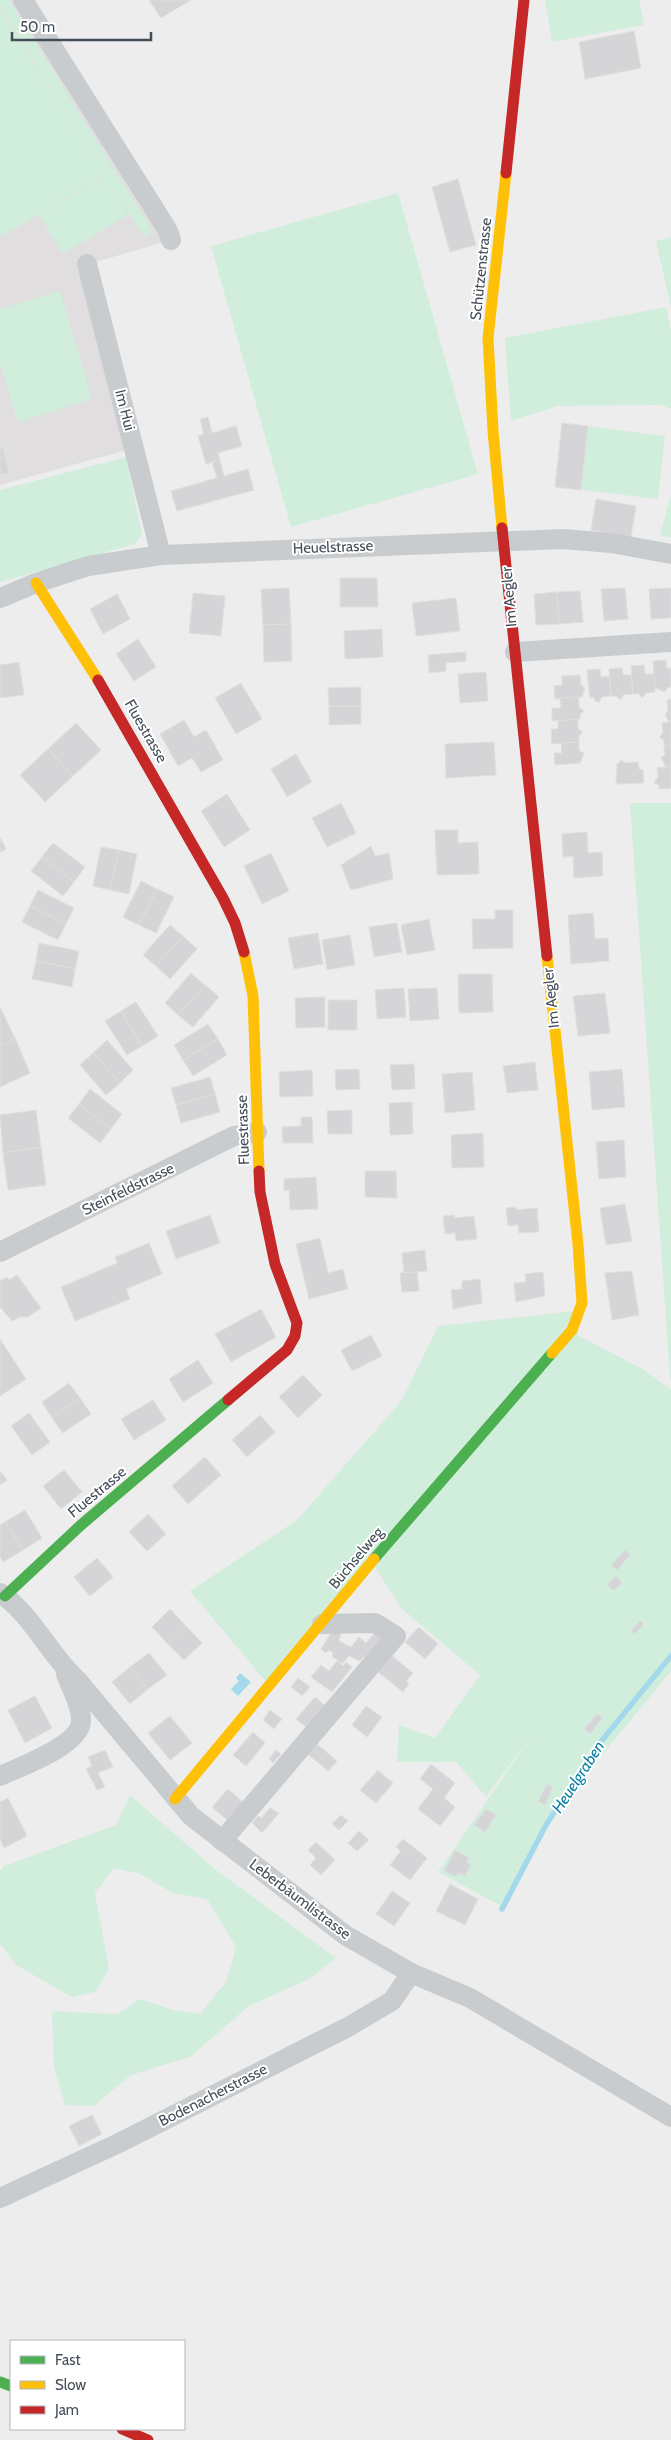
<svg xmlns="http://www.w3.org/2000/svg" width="671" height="2440" viewBox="0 0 671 2440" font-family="Cabin,sans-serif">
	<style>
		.education { fill: #e0dedf }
		.green { fill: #d1eedd }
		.water { fill: #a4d9ec }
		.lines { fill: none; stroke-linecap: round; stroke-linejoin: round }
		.stream { stroke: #a4d9ec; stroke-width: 5.5 }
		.building { fill: #d5d5d7; stroke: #dfdfe0 }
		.street { stroke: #c9ccce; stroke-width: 20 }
		.fast { stroke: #4caf50; stroke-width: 11 }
		.slow { stroke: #ffc107; stroke-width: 11 }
		.jam { stroke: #c62828; stroke-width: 11 }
		.labels { text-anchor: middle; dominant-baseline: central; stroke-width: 4; stroke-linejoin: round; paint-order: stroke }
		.street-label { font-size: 15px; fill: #444e59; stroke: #fff }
		.water-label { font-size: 16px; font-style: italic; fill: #0b7ea5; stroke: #fff }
	</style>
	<rect width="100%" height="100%" fill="#eeeded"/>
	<path class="education" d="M0,0H22L164,242L82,266L134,448L0,485Z"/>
	<g class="green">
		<path d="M0,0H9L153,232L144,237L104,175L3,236L0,232V9L103,173L0,6Z"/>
		<path d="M545,0H639L644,25L552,42Z"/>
		<path d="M105,176L128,215L63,254L39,215Z"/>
		<path d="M398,193L478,474L291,527L211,246Z"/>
		<path d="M671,237V307L656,241Z"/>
		<path d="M60,291L92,399L18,422L0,363V309Z"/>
		<path d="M666,307L671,331V409L661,405L558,406L511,421L505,338Z"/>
		<path d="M588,426L665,436L658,499L581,490Z"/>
		<path d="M126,457L142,535L135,544L0,582V490Z"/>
		<path d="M671,495V538L660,535Z"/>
		<path d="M630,803H671V1379L670,1378Z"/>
		<path d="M575,1311L577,1335L639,1367L671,1389V1671L552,1816L503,1907L438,1872L532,1735L486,1797L456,1762H397L399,1725L435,1738L480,1675L401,1608L370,1559L267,1683L190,1591L297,1520L402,1400L438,1326Z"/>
		<path d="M130,1795L216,1870L336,1958L309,1979L249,2006L190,2057L131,2075L94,2106L65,2105L54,2067L52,2011L117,2014L140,1999L173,2010L200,2014L226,1982L236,1947L207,1899L173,1893L140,1874L114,1868L95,1893L109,1969L95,1992L72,1997L16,1965L0,1944V1871L4,1866L116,1825Z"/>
	</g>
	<path class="water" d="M240,1673L251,1682L238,1696L231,1689L239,1681L236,1678Z"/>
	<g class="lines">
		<path class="stream" d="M502,1909L546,1825L599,1744L671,1656"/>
	</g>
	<g class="building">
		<path d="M149,0H191L161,18Z"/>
		<path d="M634,31L641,68L585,79L579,42Z"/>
		<path d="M458,179L476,245L450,252L432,187Z"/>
		<path d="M208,417L212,433L236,426L242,446L218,453L220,460L206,464L198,436L204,434L200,419Z"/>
		<path d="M562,423L588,426L581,490L555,487Z"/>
		<path d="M2,446L9,473L0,475V447Z"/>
		<path d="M220,460L224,476L248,469L254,490L177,511L171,491L217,478L212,462Z"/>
		<path d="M596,499L636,506L631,537L591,530Z"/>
		<path d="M340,578H377L378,607H340Z"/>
		<path d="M289,588L291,624L263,625L261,589Z"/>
		<path d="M625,588L628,619L604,621L601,589Z"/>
		<path d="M671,588V618L651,619L649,589Z"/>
		<path d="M580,591L583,622L559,624L557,592Z"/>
		<path d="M557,592L559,624L536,625L534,594Z"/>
		<path d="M193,593L225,596L221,636L189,633Z"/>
		<path d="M117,594L130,619L103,634L90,609Z"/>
		<path d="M456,598L460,631L416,636L412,603Z"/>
		<path d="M291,624L292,661L264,662L263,625Z"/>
		<path d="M382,629L383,657L345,659L344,631Z"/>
		<path d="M138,639L156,667L134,681L116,654Z"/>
		<path d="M466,652V661L446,663V671L429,673L428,655Z"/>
		<path d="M666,660L667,669L671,668V687L667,688L665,692L655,688L653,661Z"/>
		<path d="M19,662L24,695L0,698V665Z"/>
		<path d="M644,665L645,674H654L655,692L646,693L642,698L639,694H633L631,666Z"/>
		<path d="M622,668L623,675H631L633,694L623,695L621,700L616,696H611L609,669Z"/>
		<path d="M600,669L601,677L609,676L611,696L602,697L599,702H597L593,697L590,698L587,670Z"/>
		<path d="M486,672L488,701L460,703L458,674Z"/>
		<path d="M580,675L581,685L585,688L582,697L555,699L554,686L562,685V676Z"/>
		<path d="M241,683L262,719L236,734L215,698Z"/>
		<path d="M361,687V706H329L328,688Z"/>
		<path d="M579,697V707L584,711L580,714V719L552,721V708H561L560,698Z"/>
		<path d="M671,699V722H669L665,714L668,711L667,700Z"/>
		<path d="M329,706H361V724L329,725Z"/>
		<path d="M578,719V729L583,732L579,736V742L552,744L551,729H558V721Z"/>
		<path d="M184,720L194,737L206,730L223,760L201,772L192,758L178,766L160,734Z"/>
		<path d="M669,722H671V745L664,746V740L659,737L663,733L662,723Z"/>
		<path d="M76,723L101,750L73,776L48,749Z"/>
		<path d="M494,742L496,775L446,778L445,744Z"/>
		<path d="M579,742V751L584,753L580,763L555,765L554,753H562L561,743Z"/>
		<path d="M671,745V767H666L661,757L665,755L664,746Z"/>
		<path d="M48,749L73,776L45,802L20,775Z"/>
		<path d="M296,754L312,782L287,797L271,769Z"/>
		<path d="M622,760L624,763L638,762L639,769L643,770L644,783L616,784L617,764Z"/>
		<path d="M666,767H671V788L659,789V785L654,783L658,777L657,768Z"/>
		<path d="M227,794L250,830L224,847L201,811Z"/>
		<path d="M341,803L356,833L327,847L312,818Z"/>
		<path d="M435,830H458V843L478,842L479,874L437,875Z"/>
		<path d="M587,832L588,853L602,852L603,876L574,878L573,856L563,857L562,834Z"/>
		<path d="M0,837L6,849L0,852Z"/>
		<path d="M53,843L85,867L74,882L42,857Z"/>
		<path d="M371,846L375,856L389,853L393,879L351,890L341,865Z"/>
		<path d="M101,847L119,850L110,890L93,886Z"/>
		<path d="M119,850L137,854L129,894L110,890Z"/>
		<path d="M271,853L289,891L262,904L244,866Z"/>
		<path d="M42,857L74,882L63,896L31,871Z"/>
		<path d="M141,881L157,889L139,925L123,917Z"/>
		<path d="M157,889L174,897L156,933L139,925Z"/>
		<path d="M38,890L74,908L66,924L30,906Z"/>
		<path d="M30,906L66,924L58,940L22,922Z"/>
		<path d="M495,910H513V948L473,949L472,919H495Z"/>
		<path d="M593,913L595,939L608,938L609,961L571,964L568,915Z"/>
		<path d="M429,919L435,950L407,955L401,925Z"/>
		<path d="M397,923L402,952L374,957L369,927Z"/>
		<path d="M170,925L183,936L156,966L143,955Z"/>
		<path d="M318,933L323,964L294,969L288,938Z"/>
		<path d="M350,935L355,965L327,970L322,940Z"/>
		<path d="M183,936L197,949L170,979L156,966Z"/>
		<path d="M39,943L79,951L75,969L36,961Z"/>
		<path d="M36,961L75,969L72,987L32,979Z"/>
		<path d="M191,973L205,985L178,1015L165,1003Z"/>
		<path d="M458,974H492L493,1012L459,1013Z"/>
		<path d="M205,985L219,997L193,1027L178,1015Z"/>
		<path d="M404,988L406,1017L377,1019L375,990Z"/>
		<path d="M437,988L439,1019L410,1021L408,989Z"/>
		<path d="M605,993L610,1033L578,1036L573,996Z"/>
		<path d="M325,997V1027L296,1028L295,998Z"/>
		<rect x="328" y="1000" width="29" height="30"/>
		<path d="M136,1002L158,1036L142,1046L121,1011Z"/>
		<path d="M0,1007L15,1038L0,1045Z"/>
		<path d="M121,1011L142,1046L127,1055L105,1021Z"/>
		<path d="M208,1024L218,1039L183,1060L174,1045Z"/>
		<path d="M15,1038L30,1073L0,1087V1045Z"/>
		<path d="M218,1039L227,1055L193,1076L183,1060Z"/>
		<path d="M107,1040L133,1070L120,1083L93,1053Z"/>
		<path d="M93,1053L120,1083L106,1095L80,1065Z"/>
		<path d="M535,1062L538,1090L507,1093L503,1066Z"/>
		<path d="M414,1064L415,1089L392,1090L390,1065Z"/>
		<path d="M359,1069L360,1089L336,1090L335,1070Z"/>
		<path d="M622,1069L625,1107L592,1110L589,1072Z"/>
		<path d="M312,1070L313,1096L280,1097L279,1072Z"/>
		<path d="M472,1072L475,1110L445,1113L442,1074Z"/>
		<path d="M210,1077L215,1094L176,1105L171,1088Z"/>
		<path d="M90,1089L122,1114L111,1129L79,1104Z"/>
		<path d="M215,1094L220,1112L181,1123L176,1105Z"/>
		<path d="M412,1102L413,1134L390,1135L389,1103Z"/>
		<path d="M79,1104L111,1129L100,1143L68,1118Z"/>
		<path d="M36,1110L41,1147L3,1153L0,1115Z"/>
		<path d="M352,1110V1134H328L327,1111Z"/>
		<path d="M301,1117H312L313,1143H283L282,1127L301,1126Z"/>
		<path d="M483,1133L484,1167L452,1168L451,1135Z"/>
		<path d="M624,1140L626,1177L599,1179L596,1142Z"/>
		<path d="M41,1147L46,1185L8,1190L3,1153Z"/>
		<path d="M365,1171H396L397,1198L365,1197Z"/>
		<path d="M316,1177L318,1209L290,1210L289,1190L284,1191V1179Z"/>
		<path d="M625,1204L632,1241L606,1245L600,1208Z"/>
		<path d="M516,1207L517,1210L537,1208L539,1232L519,1233L518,1225L508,1226L506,1208Z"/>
		<path d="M210,1215L220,1243L176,1259L166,1231Z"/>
		<path d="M454,1215V1218L474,1216L477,1239L456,1241L455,1233L445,1234L443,1216Z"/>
		<path d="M320,1238L328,1273L343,1269L348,1289L309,1299L296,1244Z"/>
		<path d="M149,1243L162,1274L126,1289L130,1299L75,1321L61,1287L117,1263L115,1257Z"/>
		<path d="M425,1250L427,1271L404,1273L402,1253Z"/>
		<path d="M632,1271L639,1315L612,1320L605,1273Z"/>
		<path d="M417,1272L419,1291L402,1292L400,1273Z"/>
		<path d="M543,1272L545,1296L516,1302L514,1283L526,1282L525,1274Z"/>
		<path d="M17,1275L41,1308L28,1317H20L12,1321L0,1307V1281L7,1277L9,1280Z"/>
		<path d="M480,1279L482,1303L453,1309L451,1290L462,1289V1281Z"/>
		<path d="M261,1309L276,1337L231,1362L215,1334Z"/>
		<path d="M371,1335L382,1356L352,1371L341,1350Z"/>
		<path d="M0,1339L26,1379L0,1396Z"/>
		<path d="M198,1360L213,1383L183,1402L169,1379Z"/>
		<path d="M303,1375L322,1395L298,1418L279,1397Z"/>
		<path d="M69,1383L80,1398L52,1418L42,1402Z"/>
		<path d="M80,1398L91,1414L63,1433L52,1418Z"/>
		<path d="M153,1400L166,1420L134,1440L121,1419Z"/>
		<path d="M29,1413L50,1442L32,1455L11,1426Z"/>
		<path d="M260,1415L275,1432L247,1457L232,1440Z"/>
		<path d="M205,1457L221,1475L188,1504L172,1486Z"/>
		<path d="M64,1470L82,1492L61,1509L43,1486Z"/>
		<path d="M0,1471L7,1480L0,1485Z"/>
		<path d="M25,1510L42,1538L23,1550L5,1522Z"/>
		<path d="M148,1514L166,1534L147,1551L129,1532Z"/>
		<path d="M5,1522L23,1550L3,1562L0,1557V1525Z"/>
		<path d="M625,1550L630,1555L617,1570L611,1565Z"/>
		<path d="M97,1558L113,1577L90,1596L74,1577Z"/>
		<path d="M616,1576L622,1583L613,1591L607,1584Z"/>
		<path d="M170,1609L186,1626L168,1644L152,1627Z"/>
		<path d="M640,1620L644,1624L635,1634L631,1631Z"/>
		<path d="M186,1626L202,1643L184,1660L168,1644Z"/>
		<path d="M419,1627L438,1644L425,1659L405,1642Z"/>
		<path d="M331,1633H341L339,1641L351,1647L359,1637L366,1643L375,1633L384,1640L369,1658L363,1657L360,1661L349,1656L342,1664L332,1656L333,1653L329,1650L325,1653L321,1649Z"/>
		<path d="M149,1653L167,1675L148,1689L130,1667Z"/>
		<path d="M392,1656L413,1673L406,1681L409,1684L403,1692L378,1672Z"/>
		<path d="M337,1661L343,1666L346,1662L352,1667L332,1692L311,1677L321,1665L329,1671Z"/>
		<path d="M130,1667L148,1689L130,1704L112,1682Z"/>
		<path d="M298,1678L310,1687L302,1696L291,1687Z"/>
		<path d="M35,1696L52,1728L25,1743L8,1710Z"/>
		<path d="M315,1697L328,1708L310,1730L296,1719Z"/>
		<path d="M366,1706L382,1717L367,1737L352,1725Z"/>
		<path d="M270,1710L282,1719L274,1729L263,1720Z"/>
		<path d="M597,1714L602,1718L590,1734L584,1729Z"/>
		<path d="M170,1716L192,1743L170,1760L148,1733Z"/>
		<path d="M253,1732L265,1743L246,1766L233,1755Z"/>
		<path d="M317,1744L337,1761L328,1771L308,1754Z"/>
		<path d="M105,1750L113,1767L98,1773L105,1787L97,1790L86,1769L92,1766L88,1757Z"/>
		<path d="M276,1750L281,1754L273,1763L269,1759Z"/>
		<path d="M431,1764L455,1783L444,1798L455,1807L440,1826L418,1809L433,1789L420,1779Z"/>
		<path d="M378,1770L393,1783L376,1803L360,1790Z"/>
		<path d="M547,1784L553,1787L545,1805L538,1802Z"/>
		<path d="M228,1789L243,1802L227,1820L212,1807Z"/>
		<path d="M8,1798L27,1836L4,1848L0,1839V1802Z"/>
		<path d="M270,1808L279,1813L262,1833L252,1823L258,1816L261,1818Z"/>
		<path d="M486,1809L496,1815L485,1832L474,1825Z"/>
		<path d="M341,1815L348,1821L339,1830L332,1824Z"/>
		<path d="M359,1831L369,1840L357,1851L348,1843Z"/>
		<path d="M403,1839L427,1858L410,1880L390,1865L401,1851L396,1847Z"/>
		<path d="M316,1842L335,1860L321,1875L310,1865L316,1858L308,1850Z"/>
		<path d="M455,1850L469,1858L467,1863L471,1864L465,1876L458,1873L456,1877L444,1871Z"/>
		<path d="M450,1884L478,1899L465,1925L436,1911Z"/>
		<path d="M392,1891L410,1903L394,1926L376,1914Z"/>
		<path d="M92,2115L102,2134L79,2146L69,2126Z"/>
	</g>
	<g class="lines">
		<g class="street">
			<path d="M23,0L167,229L171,240"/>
			<path d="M87,264L161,555"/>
			<path d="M0,598L36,583L88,566L161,555L563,539L611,543L671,554"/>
			<path d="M515,652L671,642"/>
			<path d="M0,1252L234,1136L257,1132"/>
			<path d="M0,1593C33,1615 49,1655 78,1681L191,1816L345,1935L411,1973L470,1998L671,2117"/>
			<path d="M0,1776C19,1767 79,1746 81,1722C82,1707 71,1688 66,1674"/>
			<path d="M222,1841L396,1636L375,1623L322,1624"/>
			<path d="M0,2198L119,2143L348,2027L392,2001L411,1973"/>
		</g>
		<g class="fast">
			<path d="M374,1559L552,1353"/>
			<path d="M5,1596L81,1525L228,1400"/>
			<path d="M0,2382L11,2386"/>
		</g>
		<g class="slow">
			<path d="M502,528L493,431L488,338L506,173"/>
			<path d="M36,583L98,680"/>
			<path d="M244,952L253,996L259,1171"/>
			<path d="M547,956L578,1244L582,1303L572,1330L552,1353"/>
			<path d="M175,1799L374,1559"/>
		</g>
		<g class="jam">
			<path d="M506,173L524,0"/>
			<path d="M502,528L547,956"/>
			<path d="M98,680L223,898L235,923L244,952"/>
			<path d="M228,1400L287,1350L295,1336L297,1323L275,1264L260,1192L259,1171"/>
			<path d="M122,2429L148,2440"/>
		</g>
	</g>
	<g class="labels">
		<g class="street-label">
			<text transform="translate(481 269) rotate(-84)">Schützenstrasse</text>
			<text transform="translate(125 410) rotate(76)">Im Hui</text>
			<text transform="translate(333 547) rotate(-2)">Heuelstrasse</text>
			<text transform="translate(509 597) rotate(-95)">Im Aegler</text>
			<text transform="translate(146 731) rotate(60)">Fluestrasse</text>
			<text transform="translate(551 998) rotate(-96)">Im Aegler</text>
			<text transform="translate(243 1130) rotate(-92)">Fluestrasse</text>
			<text transform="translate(128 1189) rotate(-26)">Steinfeldstrasse</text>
			<text transform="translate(97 1492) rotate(-40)">Fluestrasse</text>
			<text transform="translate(356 1558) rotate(-50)">Büchselweg</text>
			<text transform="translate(300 1899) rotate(37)">Leberbäumlistrasse</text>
			<text transform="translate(213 2095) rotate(-27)">Bodenacherstrasse</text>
		</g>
		<g class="water-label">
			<text transform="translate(578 1777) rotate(-57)">Heuelgraben</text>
		</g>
	</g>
	<rect x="10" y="2340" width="175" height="90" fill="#ffffff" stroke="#b4b8bd"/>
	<rect x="20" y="2356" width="25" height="8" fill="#4caf50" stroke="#b4b8bd"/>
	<text x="55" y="2365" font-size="15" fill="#444e59">Fast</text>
	<rect x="20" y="2381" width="25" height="8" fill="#ffc107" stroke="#b4b8bd"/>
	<text x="55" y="2390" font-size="15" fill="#444e59">Slow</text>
	<rect x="20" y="2406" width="25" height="8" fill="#c62828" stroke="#b4b8bd"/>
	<text x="55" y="2415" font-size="15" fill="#444e59">Jam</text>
	<path d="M12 32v8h139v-8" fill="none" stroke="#444e59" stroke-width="2.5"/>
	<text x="20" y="32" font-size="15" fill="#444e59" stroke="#ffffff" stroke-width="4" paint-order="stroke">50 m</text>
</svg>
